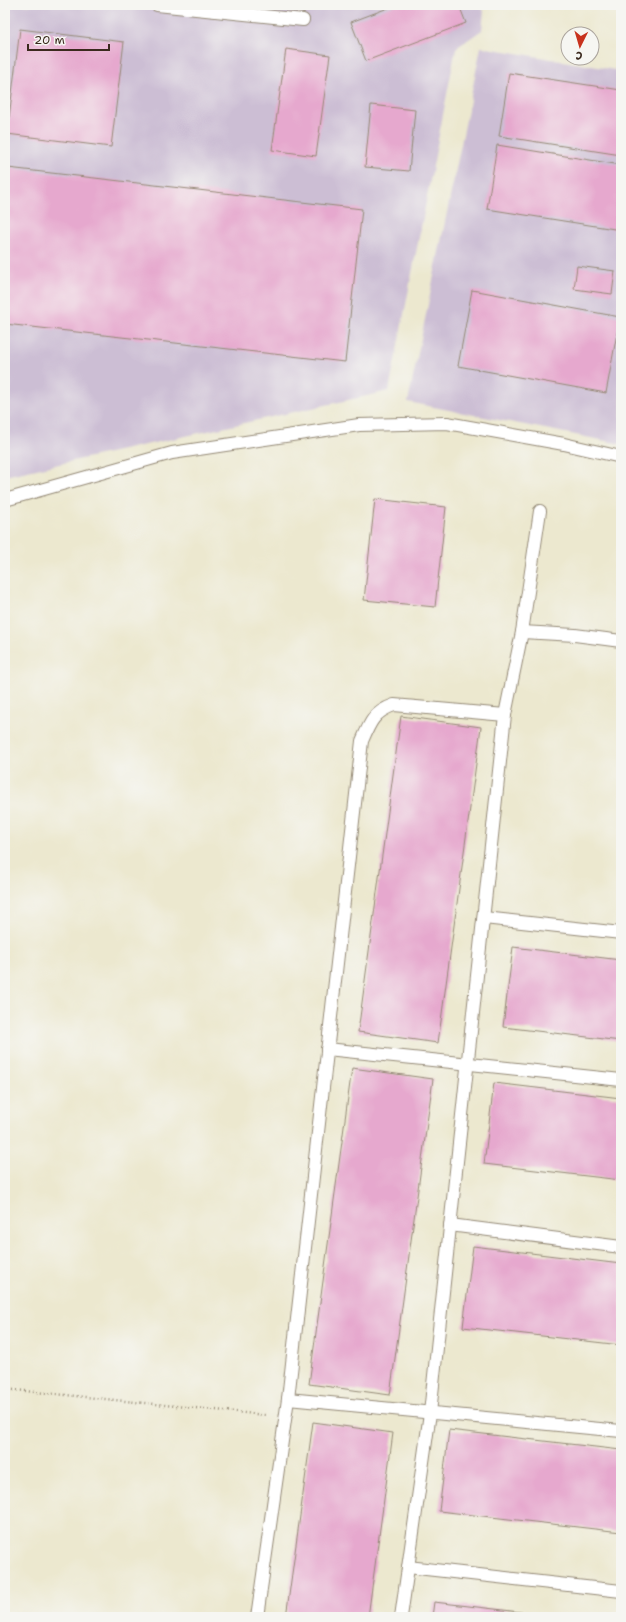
<svg xmlns="http://www.w3.org/2000/svg" width="626" height="1622" viewBox="0 0 626 1622" font-family="'Shantell Sans',sans-serif">
	<style>
		.industrial { fill: #ccbed4 }
		.building { fill: #e6a8ce }
		.lines { fill: none; stroke-linecap: round; stroke-linejoin: round }
		.service-casing { stroke: #948976; stroke-width: 14 }
		.path { stroke: #948976; stroke-width: 2.5; stroke-dasharray: 1 3; stroke-linecap: butt }
		.service { stroke: #fff; stroke-width: 12 }
	</style>
	<rect width="100%" height="100%" fill="#f6f6f2"/>
	<filter id="ink" filterUnits="userSpaceOnUse"><feTurbulence type="fractalNoise" baseFrequency=".025" numOctaves="2"/><feDisplacementMap in="SourceGraphic" scale="8" xChannelSelector="R" yChannelSelector="G"/><feConvolveMatrix kernelMatrix="1 2 1 2 8 2 1 2 1" color-interpolation-filters="sRGB"/></filter>
	<filter id="wash" filterUnits="userSpaceOnUse"><feTurbulence type="fractalNoise" baseFrequency=".012" numOctaves="4" result="noise"/><feDisplacementMap in="SourceGraphic" scale="16" xChannelSelector="R" yChannelSelector="G"/><feGaussianBlur stdDeviation="0.9" result="paint"/><feColorMatrix in="noise" values="0 0 0 0 0 0 0 0 0 0 0 0 0 0 0 0 0 1.4 0 .05"/><feComposite in="paint" operator="in"/></filter>
	<g filter="url(#wash)">
		<rect width="100%" height="100%" fill="#ece8cf"/>
		<g class="industrial">
			<path d="M5,5H478L484,11L482,30L456,48L389,391L5,476Z"/>
			<path d="M481,47L621,71V444L408,402Z"/>
		</g>
		<g id="blocks">
			<g class="building">
				<path d="M396,5H459L466,23L366,61L351,22Z"/>
				<path d="M20,29L124,42L111,147L7,134Z"/>
				<path d="M286,49L330,55L316,156L272,150Z"/>
				<path d="M509,73L621,90V155L499,136Z"/>
				<path d="M371,105L415,110L409,171L365,167Z"/>
				<path d="M497,145L621,165V230L487,209Z"/>
				<path d="M8,168L362,209L345,362L5,324V191Z"/>
				<path d="M577,266L615,271L612,294L574,289Z"/>
				<path d="M472,290L620,317L606,393L458,366Z"/>
				<path d="M375,499L446,507L435,607L364,600Z"/>
				<path d="M401,716L481,727L438,1043L358,1032Z"/>
				<path d="M513,947L621,960V1041L503,1027Z"/>
				<path d="M352,1068L433,1079L390,1395L309,1384Z"/>
				<path d="M494,1083L621,1098V1180L484,1164Z"/>
				<path d="M473,1246L621,1264V1345L463,1327Z"/>
				<path d="M313,1422L393,1433L368,1617H286Z"/>
				<path d="M449,1430L621,1450V1532L439,1511Z"/>
				<path d="M434,1602L555,1616V1617H432Z"/>
			</g>
		</g>
	</g>
	<g filter="url(#ink)">
		<use href="#blocks" fill-opacity="0" stroke="#948976" stroke-width="1"/>
		<g class="lines">
			<defs>
				<g id="service">
					<path d="M157,5L303,20"/>
					<path d="M5,500L172,453L359,425L447,423L564,444L621,457"/>
					<path d="M522,632L575,635L621,641"/>
					<path d="M484,918L621,933"/>
					<path d="M327,1049L621,1080"/>
					<path d="M450,1225L621,1247"/>
					<path d="M288,1399L621,1431"/>
					<path d="M408,1567L621,1591"/>
					<path d="M257,1617L288,1399L362,741C370,722 374,712 394,705L505,715"/>
					<path d="M401,1617L430,1413L505,715L522,632L540,511"/>
				</g>
			</defs>
			<use href="#service" class="service-casing"/>
			<path class="path" d="M5,1389L265,1415"/>
			<use href="#service" class="service"/>
		</g>
	</g>
	<rect width="626" height="1622" fill="none" stroke="#f6f6f2" stroke-width="20"/>
	<g transform="translate(580 46) rotate(185)"><circle r="19" fill="#f6f6f2" stroke="#aba49d"/>
	<path d="M0-3L7 15L0 10L-7 15Z" fill="#c8321e"/>
	<text y="-6" font-size="11" font-weight="bold" text-anchor="middle" fill="#3b2a1e">С</text>
	</g>
	<path d="M28 44v6h81v-6" fill="none" stroke="#3b2a1e" stroke-width="2"/>
	<text x="34" y="44" font-size="12" fill="#3b2a1e" stroke="#f6f6f2" stroke-width="3" paint-order="stroke">20 m</text>
</svg>
